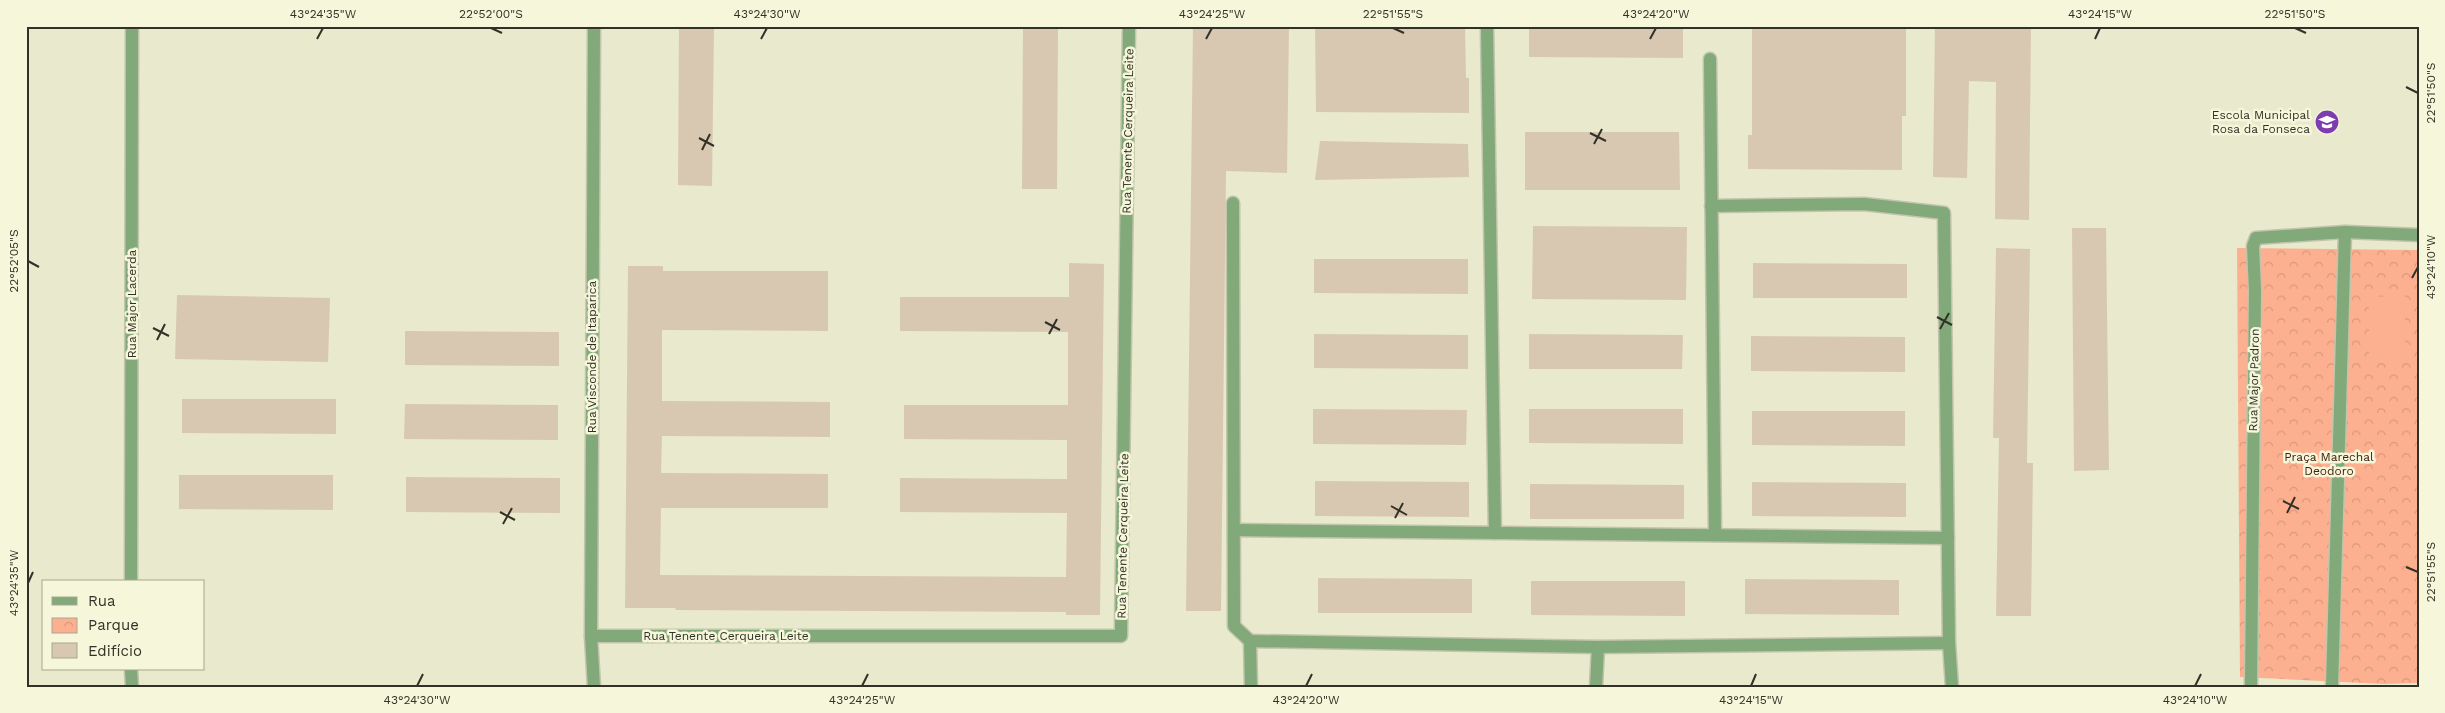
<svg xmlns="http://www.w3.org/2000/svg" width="2445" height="713" viewBox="0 0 2445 713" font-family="'Work Sans',sans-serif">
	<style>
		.park { fill: url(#park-crowns) }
		.pitch { fill: #fdb090 }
		.building { fill: #d9c8b1 }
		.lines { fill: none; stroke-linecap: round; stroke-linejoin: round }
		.minor-casing { stroke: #c3c4ac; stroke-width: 15 }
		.minor { stroke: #81a979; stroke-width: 12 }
		.ticks { fill: none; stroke: #313127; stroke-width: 2 }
		.labels { text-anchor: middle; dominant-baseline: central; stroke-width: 5; stroke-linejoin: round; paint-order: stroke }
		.poi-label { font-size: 12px; fill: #313127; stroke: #f6f6da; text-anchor: end }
		.street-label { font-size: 12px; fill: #313127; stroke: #f6f6da }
		.park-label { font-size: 12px; fill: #442011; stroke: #f6f6da }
		.neatline { fill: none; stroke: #313127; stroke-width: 2 }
		.ticks-label { font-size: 12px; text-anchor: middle; fill: #313127 }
	</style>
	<defs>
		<pattern id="park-crowns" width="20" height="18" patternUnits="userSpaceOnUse" patternTransform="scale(1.25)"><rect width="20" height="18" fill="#fdb090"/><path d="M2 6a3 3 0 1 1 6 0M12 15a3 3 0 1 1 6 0" fill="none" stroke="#d9987c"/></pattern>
	</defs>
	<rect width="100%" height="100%" fill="#e8e9cd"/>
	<path class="park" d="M2237,248L2419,250V683L2383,684L2240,677Z"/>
	<path class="pitch" d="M2405,296V359H2369V297Z"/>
	<g class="building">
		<path d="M679,26H714L712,186L678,185Z"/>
		<path d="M1023,26H1058L1057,189H1022Z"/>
		<path d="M1193,26H1289L1287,173L1226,171L1221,611H1186Z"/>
		<path d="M1315,26H1465L1466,78H1469V113L1316,112Z"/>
		<path d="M1529,26H1683V58L1529,57Z"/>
		<path d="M1752,26L1906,27V116H1902V170L1748,169V135H1752Z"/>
		<path d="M1935,26L2031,27L2029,220L1995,219L1996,82L1969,81L1967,178L1933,177Z"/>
		<path d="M1525,132H1679L1680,190H1525Z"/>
		<path d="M1320,141L1468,144L1469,177L1315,180Z"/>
		<path d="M1533,226L1687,227L1686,300L1532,299Z"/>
		<path d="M2072,228H2106L2109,470L2074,471Z"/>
		<path d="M1996,248L2030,249L2027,463H2033L2031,616H1996L1999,438H1993Z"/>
		<path d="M1314,259H1468V294L1314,293Z"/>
		<path d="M1069,263L1104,264L1100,615H1066V612L676,610L675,608H625L628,266H663V271H828V331L662,330V401L830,402V437L662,436L661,473L828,474V508H661L660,575L1066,577L1067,513L900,512V478L1067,479V440L904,439V405H1068V332L900,331V297H1069Z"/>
		<path d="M1753,263L1907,264V298H1753Z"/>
		<path d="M177,295L330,298L328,362L175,359Z"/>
		<path d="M405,331L559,332V366L405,365Z"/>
		<path d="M1314,334L1468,335V369L1314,368Z"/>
		<path d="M1529,334L1683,335L1682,369H1529Z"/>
		<path d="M1751,336L1905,337V372L1751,371Z"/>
		<path d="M182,399H336V434L182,433Z"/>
		<path d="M405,404L558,405V440L404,439Z"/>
		<path d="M1313,409L1467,410L1466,445L1313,444Z"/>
		<path d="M1529,409H1683V444L1529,443Z"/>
		<path d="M1752,411H1905V446L1752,445Z"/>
		<path d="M179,475H333V510L179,509Z"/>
		<path d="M406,477L560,478V513L406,512Z"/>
		<path d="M1315,481L1469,482V517L1315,516Z"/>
		<path d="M1752,482L1906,483V517L1752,516Z"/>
		<path d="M1530,484L1684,485V519H1530Z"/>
		<path d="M1318,578L1472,579V613H1318Z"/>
		<path d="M1745,579L1899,580V615L1745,614Z"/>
		<path d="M1531,581H1685V616L1531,615Z"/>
	</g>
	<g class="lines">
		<defs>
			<g id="minor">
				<path d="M1487,26L1495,533"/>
				<path d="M1710,59L1715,535"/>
				<path d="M1233,203L1234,626L1250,641"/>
				<path d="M1711,206L1864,204L1944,213L1949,643L1952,687"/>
				<path d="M1234,530L1948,538"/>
				<path d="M131,582L132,26"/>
				<path d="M591,636H1121L1129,26"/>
				<path d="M131,669L132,687"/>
				<path d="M594,687L591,636L594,26"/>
				<path d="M1251,687L1250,641L1598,647L1949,643"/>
				<path d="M1596,687L1598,647"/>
				<path d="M2251,687L2255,290L2253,246L2256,238L2345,232L2419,235"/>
				<path d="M2332,687L2345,232"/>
			</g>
		</defs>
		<use href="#minor" class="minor-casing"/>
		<use href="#minor" class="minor"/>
	</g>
	<path class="ticks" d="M491,28L502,33M1393,28L1404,33M2295,28L2306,33M317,39L323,28M761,39L767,28M1206,39L1212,28M1650,39L1656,28M2095,39L2100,28M2406,87L2418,93M1590,133L1606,141M699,138L714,146M1594,144L1602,129M702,150L710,134M28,261L39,267M2412,278L2418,267M1937,317L1952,325M1045,322L1060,330M153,328L169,336M1940,329L1949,313M1049,334L1057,319M157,340L165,324M2283,501L2299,509M1391,506L1407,515M500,512L515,520M2287,513L2295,497M1395,518L1403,503M503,524L512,508M2406,567L2418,572M28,583L33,572M417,686L423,674M862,686L868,674M1306,686L1312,674M1751,686L1756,674M2195,686L2201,674"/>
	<defs>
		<symbol id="school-disc" viewBox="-11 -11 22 22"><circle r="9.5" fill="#7d3cb0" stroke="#f6f6da"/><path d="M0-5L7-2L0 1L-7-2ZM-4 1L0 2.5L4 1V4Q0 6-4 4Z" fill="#fff"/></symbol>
	</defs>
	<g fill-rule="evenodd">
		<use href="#school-disc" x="2313" y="108" width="28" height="28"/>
	</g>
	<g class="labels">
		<g class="poi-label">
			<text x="2310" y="115">Escola Municipal<tspan x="2310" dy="14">Rosa da Fonseca</tspan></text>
		</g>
		<g class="street-label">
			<text transform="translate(1128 131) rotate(-89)">Rua Tenente Cerqueira Leite</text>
			<text transform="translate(132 304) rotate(-90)">Rua Major Lacerda</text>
			<text transform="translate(592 357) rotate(-90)">Rua Visconde de Itaparica</text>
			<text transform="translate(2254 380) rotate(-89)">Rua Major Padron</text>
			<text transform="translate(1123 536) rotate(-89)">Rua Tenente Cerqueira Leite</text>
			<text x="726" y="636">Rua Tenente Cerqueira Leite</text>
		</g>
		<g class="park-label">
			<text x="2329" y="457">Praça Marechal<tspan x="2329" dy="14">Deodoro</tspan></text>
		</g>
	</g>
	<rect width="2445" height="713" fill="none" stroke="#f6f6da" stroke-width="55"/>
	<rect x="42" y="580" width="162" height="90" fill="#f6f6da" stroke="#a7a792"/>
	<rect x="52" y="597" width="25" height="8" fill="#81a979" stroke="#a7a792"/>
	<text x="88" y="606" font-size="15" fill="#313127">Rua</text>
	<rect x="52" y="618" width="25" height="15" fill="url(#park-crowns)" stroke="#a7a792"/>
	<text x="88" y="630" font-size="15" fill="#313127">Parque</text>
	<rect x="52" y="643" width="25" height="15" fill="#d9c8b1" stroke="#a7a792"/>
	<text x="88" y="656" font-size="15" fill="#313127">Edifício</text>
	<rect x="28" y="28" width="2390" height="658" class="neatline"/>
	<g class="ticks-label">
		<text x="323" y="18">43°24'35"W</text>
		<text x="491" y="18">22°52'00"S</text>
		<text x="767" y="18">43°24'30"W</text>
		<text x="1212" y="18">43°24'25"W</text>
		<text x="1393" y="18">22°51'55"S</text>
		<text x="1656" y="18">43°24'20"W</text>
		<text x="2100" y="18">43°24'15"W</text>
		<text x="2295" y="18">22°51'50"S</text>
		<text transform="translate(2431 93) rotate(-90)" y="4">22°51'50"S</text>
		<text transform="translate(14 261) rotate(-90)" y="4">22°52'05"S</text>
		<text transform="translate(2431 267) rotate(-90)" y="4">43°24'10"W</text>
		<text transform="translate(2431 572) rotate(-90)" y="4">22°51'55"S</text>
		<text transform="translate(14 583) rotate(-90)" y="4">43°24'35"W</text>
		<text x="417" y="704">43°24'30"W</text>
		<text x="862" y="704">43°24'25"W</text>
		<text x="1306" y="704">43°24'20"W</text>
		<text x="1751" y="704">43°24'15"W</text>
		<text x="2195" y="704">43°24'10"W</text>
	</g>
</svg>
